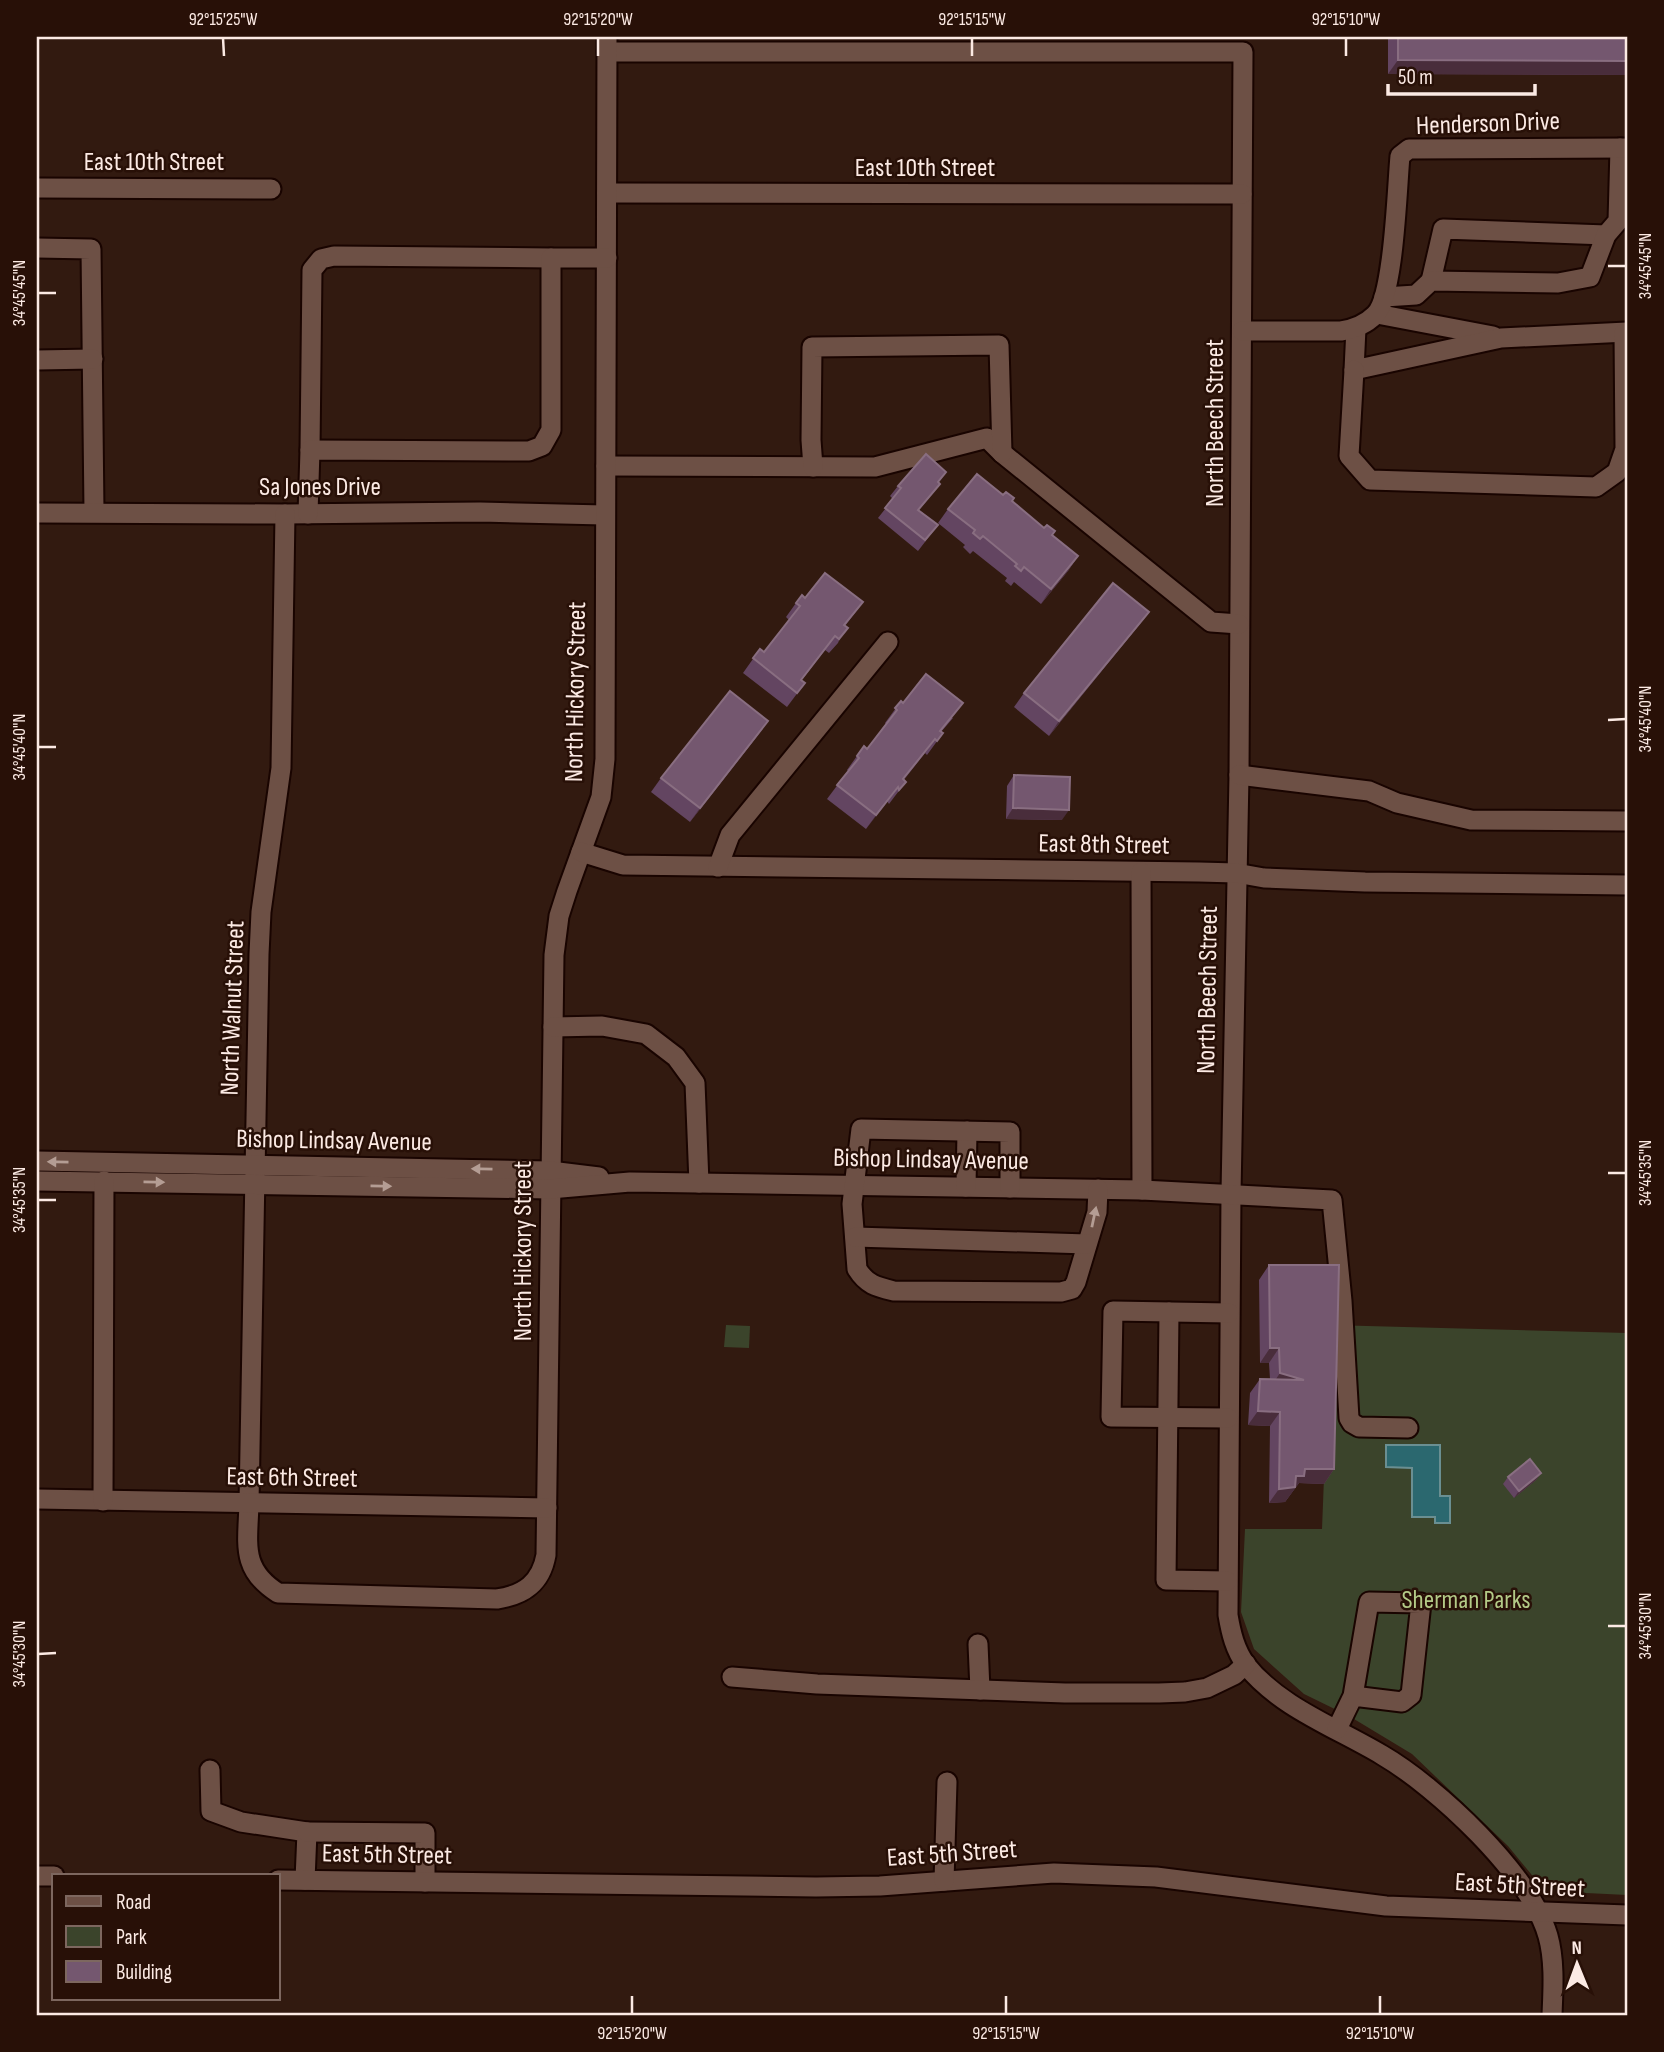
<svg xmlns="http://www.w3.org/2000/svg" width="1664" height="2052" viewBox="0 0 1664 2052" font-family="'Sofia Sans Condensed',sans-serif">
	<style>
		.green { fill: #3b442b }
		.water { fill: #2b686f; stroke: #6a8f92; stroke-width: 2 }
		.lines { fill: none; stroke-linecap: round; stroke-linejoin: round }
		.minor-casing { stroke: #190400; stroke-width: 23 }
		.minor { stroke: #6d5045; stroke-width: 19 }
		.wall { fill: #634561 }
		.shaded-wall { fill: #492d3b }
		.building { fill: #74576f; stroke: #896e81; stroke-width: 2 }
		.oneway { fill: #b49d94 }
		.ticks { fill: none; stroke: #fceae4; stroke-width: 2.5 }
		.labels { text-anchor: middle; dominant-baseline: central; stroke-width: 5; stroke-linejoin: round; paint-order: stroke }
		.street-label { font-size: 26px; fill: #fceae4; stroke: #281007 }
		.park-label { font-size: 26px; fill: #b3ca87; stroke: #281007 }
		.neatline { fill: none; stroke: #fceae4; stroke-width: 2.5 }
		.ticks-label { font-size: 18px; text-anchor: middle; fill: #fceae4 }
	</style>
	<rect width="100%" height="100%" fill="#321a10"/>
	<g class="green">
		<path d="M726,1325L750,1326L749,1348L724,1347Z"/>
		<path d="M1330,1325L1627,1333V1895L1545,1891L1508,1846L1412,1754L1349,1716L1304,1694L1254,1649L1241,1612L1245,1529H1322Z"/>
	</g>
	<path class="water" d="M1386,1445H1440V1496H1450V1523H1435V1517H1412V1468L1386,1467Z"/>
	<g class="lines">
		<defs>
			<g id="minor">
				<path d="M607,52H1243L1239,775L1231,1193L1228,1615C1231,1633 1235,1650 1246,1665C1279,1707 1337,1728 1382,1755C1437,1787 1530,1874 1548,1936C1555,1961 1553,1990 1552,2015"/>
				<path d="M37,188L271,189"/>
				<path d="M607,193L1242,194"/>
				<path d="M37,248L91,249L94,512"/>
				<path d="M1431,281L1443,229L1606,235"/>
				<path d="M1384,297L1416,295L1431,281L1558,283L1590,277L1606,235L1618,221L1620,148"/>
				<path d="M1377,314L1493,336"/>
				<path d="M1356,328L1354,370L1501,338L1627,332"/>
				<path d="M1242,331H1341C1354,329 1366,324 1375,315C1394,297 1397,187 1400,156L1409,149L1627,148"/>
				<path d="M37,360L93,359"/>
				<path d="M1354,370L1349,456L1370,480L1596,487L1617,472L1625,449L1624,333"/>
				<path d="M310,450L312,270L321,259L334,256L551,258"/>
				<path d="M606,466L875,467L987,438L1002,453L1211,622L1239,624"/>
				<path d="M813,467L811,440L812,347L999,345L1002,453"/>
				<path d="M37,513L285,514L480,512L604,515"/>
				<path d="M285,514L281,768L261,912L259,954L249,1503C248,1543 240,1569 278,1593L497,1599C524,1595 541,1583 546,1555L554,955L559,916L567,891L601,797L605,759L607,37"/>
				<path d="M308,514L310,450L529,451L542,446L551,430V258H607"/>
				<path d="M1239,775L1369,791L1397,803L1471,820L1627,821"/>
				<path d="M581,852L623,865L1199,872L1236,873L1264,878L1365,882L1627,885"/>
				<path d="M718,867L730,835L888,642"/>
				<path d="M1141,872L1142,1190"/>
				<path d="M553,1027L602,1026L646,1034L676,1057L695,1083L699,1183"/>
				<path d="M37,1161L550,1171L599,1177"/>
				<path d="M37,1181L550,1189L630,1182L1142,1190L1332,1200L1342,1301L1349,1418L1352,1423L1359,1427L1408,1428"/>
				<path d="M966,1187L967,1131"/>
				<path d="M1010,1188V1132L861,1129L852,1204L857,1269C867,1285 877,1287 894,1291L1061,1292L1072,1289L1076,1282L1097,1212L1098,1189"/>
				<path d="M855,1237L1087,1244"/>
				<path d="M1169,1312L1166,1580L1227,1581"/>
				<path d="M1228,1418L1111,1417L1113,1311L1229,1313"/>
				<path d="M37,1499L547,1508"/>
				<path d="M103,1501L104,1181"/>
				<path d="M978,1644L980,1690"/>
				<path d="M732,1677L817,1684L1065,1693H1159L1185,1692L1207,1688L1234,1675L1246,1664"/>
				<path d="M1337,1729L1353,1696L1369,1602L1421,1603L1411,1695L1402,1702L1353,1696"/>
				<path d="M210,1770L211,1811L241,1822L307,1832L305,1880"/>
				<path d="M307,1832L425,1833V1882"/>
				<path d="M37,1876H54"/>
				<path d="M278,1880L816,1887L880,1886L1054,1873L1156,1877L1386,1906L1627,1915"/>
				<path d="M944,1881L947,1782"/>
			</g>
		</defs>
		<use href="#minor" class="minor-casing"/>
		<use href="#minor" class="minor"/>
	</g>
	<g class="wall">
		<path d="M1388,37H1627V75L1388,74Z"/>
		<path d="M939,483L940,484L919,510L938,525L918,551L878,518L893,499L890,496L898,486Z"/>
		<path d="M1012,501L1078,556L1068,571L1041,604L1014,582L1011,586L1005,581L1007,578L973,551L970,554L963,547L965,545L938,523L948,509Z"/>
		<path d="M805,598L863,602L845,626L838,643L829,653L825,650L801,681L805,683L787,707L743,673L760,649L764,652L789,620L786,617L796,603Z"/>
		<path d="M1149,612L1138,626L1049,736L1014,707L1024,693Z"/>
		<path d="M901,701L903,703L953,718L941,732L943,733L927,755L925,753L903,780L906,782L895,796L889,804L887,801L866,829L827,799L848,771L847,770L864,746L867,749L886,724L885,723Z"/>
		<path d="M758,735L690,822L651,792L661,778Z"/>
		<path d="M1014,775L1062,820L1006,819L1007,786Z"/>
		<path d="M1269,1265L1334,1469L1324,1484L1299,1483L1285,1502L1269,1503L1270,1426L1248,1425L1250,1393L1260,1379H1270L1269,1363H1260L1259,1280Z"/>
		<path d="M1541,1473L1536,1480L1514,1498L1503,1484L1508,1477Z"/>
	</g>
	<g class="shaded-wall">
		<path d="M1398,60L1627,61V75L1388,74Z"/>
		<path d="M1078,556L1068,571L1041,604L1051,589Z"/>
		<path d="M1149,612L1138,626L1049,736L1059,721Z"/>
		<path d="M768,721L758,735L690,822L700,808Z"/>
		<path d="M935,739L925,753L866,829L903,779Z"/>
		<path d="M1013,808L1069,810L1062,820L1006,819Z"/>
		<path d="M1270,1348H1279L1269,1363H1260Z"/>
		<path d="M1280,1373L1304,1380L1270,1388Z"/>
		<path d="M1258,1411L1280,1412L1270,1426L1248,1425Z"/>
		<path d="M1305,1469H1334L1324,1484L1299,1483L1285,1502L1269,1503L1279,1489Z"/>
		<path d="M1541,1473L1536,1480L1514,1498L1519,1491Z"/>
	</g>
	<g class="building">
		<path d="M1398,37H1627V61L1398,60Z"/>
		<path d="M926,454L946,472L938,482L940,484L918,510L938,525L925,540L885,508L901,488L898,486Z"/>
		<path d="M977,474L1003,495L1006,492L1014,498L1012,501L1044,528L1047,525L1055,531L1052,535L1078,556L1051,589L1024,567L1021,571L1015,566L1017,564L983,536L980,539L973,533L975,530L948,509Z"/>
		<path d="M825,573L863,602L844,625L848,628L839,639L835,636L801,680L805,683L797,693L753,658L760,649L764,652L800,606L796,603L802,595L805,598Z"/>
		<path d="M1113,583L1149,612L1059,721L1024,693Z"/>
		<path d="M926,674L963,703L940,731L943,733L937,741L935,739L903,779L906,782L899,790L898,787L876,815L837,785L859,758L857,756L864,746L867,749L897,710L895,708L901,701L903,703Z"/>
		<path d="M730,691L768,721L700,808L661,778Z"/>
		<path d="M1014,775L1070,777L1069,810L1013,808Z"/>
		<path d="M1269,1265H1339L1334,1469H1305L1304,1476H1296L1295,1487L1279,1489L1280,1412L1258,1411L1260,1379L1304,1380L1280,1373L1279,1348H1270Z"/>
		<path d="M1530,1459L1541,1473L1519,1491L1508,1477Z"/>
	</g>
	<defs><path id="oneway-solid" d="M-6-.8H1V-3.2L6.5 0L1 3.2V.8H-6Z" transform="scale(1.75)"/></defs>
	<g class="oneway">
		<use href="#oneway-solid" transform="translate(58 1162) rotate(-179)"/>
		<use href="#oneway-solid" transform="translate(482 1169) rotate(-179)"/>
		<use href="#oneway-solid" transform="translate(154 1182) rotate(1)"/>
		<use href="#oneway-solid" transform="translate(381 1186) rotate(1)"/>
		<use href="#oneway-solid" transform="translate(1094 1217) rotate(-78)"/>
	</g>
	<path class="ticks" d="M223,38L224,56M598,38V56M972,38V56M1346,38V56M1608,266H1626M38,293H56M1608,720L1626,719M38,747H56M1608,1173H1626M38,1200H56M1608,1626H1626M38,1654L56,1653M632,1996V2014M1006,1996V2014M1380,1996V2014"/>
	<g class="labels">
		<g class="street-label">
			<text transform="translate(1488 124) rotate(-2)">Henderson Drive</text>
			<text x="154" y="162">East 10th Street</text>
			<text x="925" y="168">East 10th Street</text>
			<text transform="translate(1215 423) rotate(-90)">North Beech Street</text>
			<text x="320" y="487">Sa Jones Drive</text>
			<text transform="translate(576 692) rotate(-89)">North Hickory Street</text>
			<text transform="translate(1104 845) rotate(1)">East 8th Street</text>
			<text transform="translate(1208 990) rotate(-89)">North Beech Street</text>
			<text transform="translate(233 1008) rotate(-88)">North Walnut Street</text>
			<text transform="translate(334 1141) rotate(1)">Bishop Lindsay Avenue</text>
			<text transform="translate(931 1160) rotate(1)">Bishop Lindsay Avenue</text>
			<text transform="translate(523 1251) rotate(-90)">North Hickory Street</text>
			<text transform="translate(292 1478) rotate(1)">East 6th Street</text>
			<text transform="translate(952 1854) rotate(-4)">East 5th Street</text>
			<text transform="translate(387 1855) rotate(1)">East 5th Street</text>
			<text transform="translate(1520 1886) rotate(3)">East 5th Street</text>
		</g>
		<g class="park-label">
			<text x="1466" y="1600">Sherman Parks</text>
		</g>
	</g>
	<rect width="1664" height="2052" fill="none" stroke="#281007" stroke-width="77"/>
	<rect x="52" y="1874" width="228" height="126" fill="#281007" stroke="#7d675f" stroke-width="2"/>
	<rect x="66" y="1896" width="35" height="10" fill="#6d5045" stroke="#7d675f" stroke-width="2"/>
	<text x="116" y="1909" font-size="21" fill="#fceae4">Road</text>
	<rect x="66" y="1926" width="35" height="21" fill="#3b442b" stroke="#7d675f" stroke-width="2"/>
	<text x="116" y="1944" font-size="21" fill="#fceae4">Park</text>
	<rect x="66" y="1961" width="35" height="21" fill="#74576f" stroke="#7d675f" stroke-width="2"/>
	<text x="116" y="1979" font-size="21" fill="#fceae4">Building</text>
	<g transform="translate(1577 1964) rotate(359)" stroke="#281007" stroke-width="5" paint-order="stroke">
	<path d="M0-5L12 26L0 18L-12 26Z" fill="#fceae4"/>
	<text y="-10" font-size="19" font-weight="bold" text-anchor="middle" fill="#fceae4">N</text>
	</g>
	<path d="M1388 84v10h147v-10" fill="none" stroke="#fceae4" stroke-width="3.5"/>
	<text x="1398" y="84" font-size="21" fill="#fceae4" stroke="#281007" stroke-width="5" paint-order="stroke">50 m</text>
	<rect x="38" y="38" width="1588" height="1976" class="neatline"/>
	<g class="ticks-label">
		<text x="223" y="25">92°15'25"W</text>
		<text x="598" y="25">92°15'20"W</text>
		<text x="972" y="25">92°15'15"W</text>
		<text x="1346" y="25">92°15'10"W</text>
		<text transform="translate(1645 266) rotate(-90)" y="6">34°45'45"N</text>
		<text transform="translate(19 293) rotate(-90)" y="6">34°45'45"N</text>
		<text transform="translate(1645 719) rotate(-90)" y="6">34°45'40"N</text>
		<text transform="translate(19 747) rotate(-90)" y="6">34°45'40"N</text>
		<text transform="translate(1645 1173) rotate(-90)" y="6">34°45'35"N</text>
		<text transform="translate(19 1200) rotate(-90)" y="6">34°45'35"N</text>
		<text transform="translate(1645 1626) rotate(-90)" y="6">34°45'30"N</text>
		<text transform="translate(19 1654) rotate(-90)" y="6">34°45'30"N</text>
		<text x="632" y="2039">92°15'20"W</text>
		<text x="1006" y="2039">92°15'15"W</text>
		<text x="1380" y="2039">92°15'10"W</text>
	</g>
</svg>
